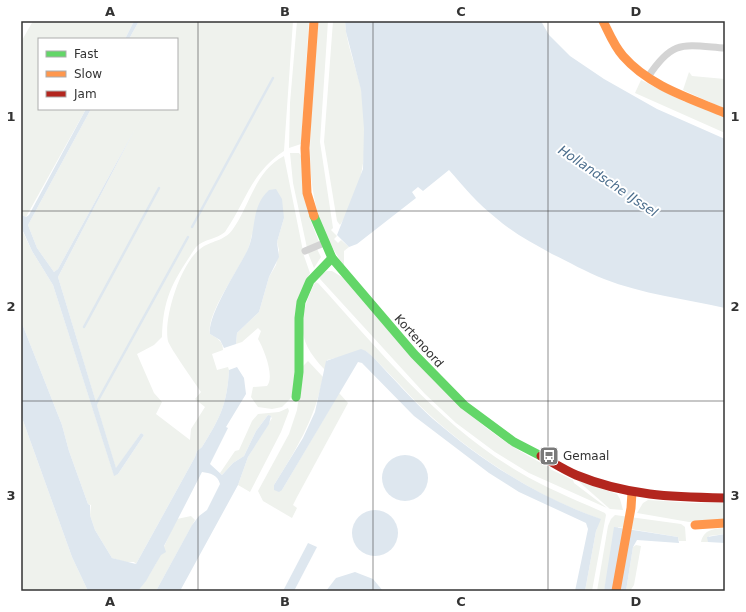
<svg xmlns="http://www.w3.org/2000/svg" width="746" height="612" viewBox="0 0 746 612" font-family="'DejaVu Sans',sans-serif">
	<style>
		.green { fill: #eff2ed }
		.water { fill: #dee7ef }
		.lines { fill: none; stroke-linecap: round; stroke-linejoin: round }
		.stream { stroke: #dee7ef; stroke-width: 2.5 }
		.street { stroke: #d4d4d4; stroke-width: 7 }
		.fast { stroke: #63d668; stroke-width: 9 }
		.slow { stroke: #ff974d; stroke-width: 9 }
		.jam { stroke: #b3261e; stroke-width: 9 }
		.grid { fill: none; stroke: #333; stroke-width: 1; stroke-opacity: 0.55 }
		.labels { text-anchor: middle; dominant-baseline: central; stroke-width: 4; stroke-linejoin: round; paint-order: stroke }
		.street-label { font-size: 12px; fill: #333; stroke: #fff }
		.poi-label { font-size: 12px; fill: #333; stroke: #fff; text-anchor: start }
		.water-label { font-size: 13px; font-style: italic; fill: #4a6d8c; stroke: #fff }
		.neatline { fill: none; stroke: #333; stroke-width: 1.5 }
		.grid-label { font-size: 13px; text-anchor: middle; font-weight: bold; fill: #333 }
	</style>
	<rect width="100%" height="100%" fill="#fff"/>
	<g class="green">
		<path d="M33,21H134L125,39H39V109H86L26,217L22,215L21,211V42Z"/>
		<path d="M139,21H293L284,151C250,174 247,200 225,232C217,239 204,239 196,247C174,280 163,296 162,337L154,345L137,354L154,393L162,402L156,414L190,440L191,429L205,407L195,399L201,392C195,383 170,348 168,341C163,318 181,263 200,249C211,240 224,242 233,229C250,205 255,171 284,156L304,256L310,273L307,279L297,348L293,392L290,399L282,407L272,409L258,407L251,397L253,387L267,386C275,377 264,349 258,339L261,331L258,328L242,342L236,344L237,333L259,312L269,277L276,265L279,250L277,242L284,218L252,234C251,239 250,244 248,249C239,270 206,314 210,334C217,338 223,341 223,350L212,354L217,370L228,367L229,370C227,405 220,418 202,447L197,451L195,457L136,564L134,562H125L112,558L95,530L90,515L91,505L88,504L69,451L62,425L21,321V228L32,251L53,285L114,475L118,474L144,435L141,433L116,469L58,277L135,129L58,269L54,272L37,248L28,225L91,109H177V39H129Z"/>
		<path d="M297,21H309L301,144L289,148L290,103Z"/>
		<path d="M318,21H328L320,142L333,228L331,230L337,236L334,239L338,243L341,240L349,247L344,251V266C307,212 308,167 312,106C314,78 316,49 318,21Z"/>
		<path d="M333,21H345C346,44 356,66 361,89C369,133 367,187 340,225L337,221L324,142Z"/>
		<path d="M689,72L692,76L725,79V109L683,90Z"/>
		<path d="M641,80L685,102H690L725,117V133L635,93Z"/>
		<path d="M290,153H299L301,156L310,219L319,242L307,248L293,183Z"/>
		<path d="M317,249L321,257L314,268L308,253Z"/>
		<path d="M327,271H332L342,277C405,349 463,426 551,468L550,469L573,480L574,483L607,508L529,473L495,452L456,423L425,394L320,279L319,276Z"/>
		<path d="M315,282L318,283C380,351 439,425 519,472C546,488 576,500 605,513L606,515L592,591H585L596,531L600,519C540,498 480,460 433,418C409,397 390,372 366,351L327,360L325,370C295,339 298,319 315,282Z"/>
		<path d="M308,361L323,377C315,419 296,450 274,485L282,490L339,393L348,403L297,497L293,505L297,508L292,518L263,501L258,491L289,434L297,410L303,366Z"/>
		<path d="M288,408L289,411L281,432L250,492L238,485L248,457L272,418L268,415L256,431L244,456L233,463L222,475L220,473L235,451L239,450L252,421L258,414L279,412Z"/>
		<path d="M21,415L72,557L88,591H22Z"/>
		<path d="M577,480L617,494L620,499L623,510L610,509Z"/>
		<path d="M648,500L695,503L725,502V520L689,522L637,513L643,503Z"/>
		<path d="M615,515L681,524L685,527L686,541H679L678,537L618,527L604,591H597L608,526L611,519Z"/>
		<path d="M191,516L195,520L156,591H138C156,569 165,543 177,519Z"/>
		<path d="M725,528V534L709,536L708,542H701C704,529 714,529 725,528Z"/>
		<path d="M636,545L641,546L634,585L630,591H626L633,547Z"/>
	</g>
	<g class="water">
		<path d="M134,21H139L129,39H125Z"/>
		<path d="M345,21H541L549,35L570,56L604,79L657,109L725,139V308C685,299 642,294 604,279C586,272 569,262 552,254C532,243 513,233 496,218C478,204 464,187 449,170L423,191L418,187L412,192L416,198L357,244L349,247L337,235L363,169L364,129L361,90L346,32Z"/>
		<path d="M86,109H91L28,225L37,248L54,272L58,269L135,129L58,277L116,468L141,433L144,435L118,474L114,476L53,285L32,251L22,229L21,211L22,215L26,217L29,215Z"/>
		<path d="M276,189L282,199L284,218L277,242L279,257L269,277L259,312L237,333L236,344L224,348L220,340L210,334C207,316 238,269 247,251C257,231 250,207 269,190Z"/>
		<path d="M21,321L62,425L69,451L88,504L90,505V515L95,530L112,558L136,564L195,457L197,451L202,447C220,418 227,405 229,370L237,367L244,378L246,394L226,427L228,428L210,464L222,475L233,463L244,456L256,431L268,415L271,416L269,424L248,457L238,485L180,591H156L192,525L199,516L207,510L220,484C218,475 210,473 202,472L164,546L166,552L161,555L146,581L138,591H88L72,557L21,415Z"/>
		<path d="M361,349L366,351L373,357C393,378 412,400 433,419C482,461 539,498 601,519L596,531L585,591H575L588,529L586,523L519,492L489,473L414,416L362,363L358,362L282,490L279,492L274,490V485L303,438L315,412L326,361Z"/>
		<circle cx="405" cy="478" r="23"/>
		<circle cx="375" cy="533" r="23"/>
		<path d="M614,527L678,537L679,543L637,540L633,547L626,591H604Z"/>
		<path d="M725,534V543L708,542L707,537Z"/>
		<path d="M308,543L317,547L294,591H283Z"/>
		<path d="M355,572L373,579L383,591H326L336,578Z"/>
	</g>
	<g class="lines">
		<g class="stream">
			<path d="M192,227L273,78"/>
			<path d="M84,327L159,188"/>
			<path d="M96,404L188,237"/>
		</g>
		<g class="street">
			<path d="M648,77C673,39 683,45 725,48"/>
			<path d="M305,251L324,243"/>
		</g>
		<g class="fast">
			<path d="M314,216L332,258L414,354L464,405L514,442L541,456"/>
			<path d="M296,397L299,372V318L301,302L310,281L332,258"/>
		</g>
		<g class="slow">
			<path d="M314,21L305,148L307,193L314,216"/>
			<path d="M603,21C609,33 614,46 623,56C649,86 689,98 725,113"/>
			<path d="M695,525L725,523"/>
			<path d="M616,591L631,508L632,492"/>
		</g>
		<path class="jam" d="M541,456C552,462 564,470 576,475C627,496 672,497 725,498"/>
	</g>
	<path class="grid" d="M198,21V591M373,21V591M548,21V591M21,211H725M21,401H725"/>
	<defs>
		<symbol id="bus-square" viewBox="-11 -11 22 22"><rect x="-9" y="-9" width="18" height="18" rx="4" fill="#7a7a7a" stroke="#fff"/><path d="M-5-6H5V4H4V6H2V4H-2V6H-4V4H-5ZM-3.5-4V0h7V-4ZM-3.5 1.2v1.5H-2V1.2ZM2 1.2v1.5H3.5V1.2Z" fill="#fff"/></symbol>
	</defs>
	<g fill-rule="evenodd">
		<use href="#bus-square" x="538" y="445" width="22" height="22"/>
	</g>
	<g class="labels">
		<g class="street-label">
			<text transform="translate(419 341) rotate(48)">Kortenoord</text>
		</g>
		<g class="poi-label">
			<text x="563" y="456">Gemaal</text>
		</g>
		<g class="water-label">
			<text transform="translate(608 181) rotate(34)">Hollandsche IJssel</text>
		</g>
	</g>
	<rect width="746" height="612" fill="none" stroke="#ffffff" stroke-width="44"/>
	<rect x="38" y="38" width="140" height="72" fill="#ffffff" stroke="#adadad"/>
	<rect x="46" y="51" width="20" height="6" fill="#63d668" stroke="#adadad"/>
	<text x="74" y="58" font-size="12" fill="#333333">Fast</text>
	<rect x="46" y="71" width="20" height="6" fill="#ff974d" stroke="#adadad"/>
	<text x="74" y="78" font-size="12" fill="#333333">Slow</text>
	<rect x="46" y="91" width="20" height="6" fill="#b3261e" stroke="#adadad"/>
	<text x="74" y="98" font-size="12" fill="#333333">Jam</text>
	<rect x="22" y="22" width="702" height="568" class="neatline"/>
	<g class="grid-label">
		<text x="110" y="16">A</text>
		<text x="285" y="16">B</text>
		<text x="461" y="16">C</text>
		<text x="636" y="16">D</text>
		<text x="11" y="121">1</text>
		<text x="735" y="121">1</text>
		<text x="11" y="311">2</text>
		<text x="735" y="311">2</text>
		<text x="11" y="500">3</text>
		<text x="735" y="500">3</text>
		<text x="110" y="606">A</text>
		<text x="285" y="606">B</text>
		<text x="461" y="606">C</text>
		<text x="636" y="606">D</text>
	</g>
</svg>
